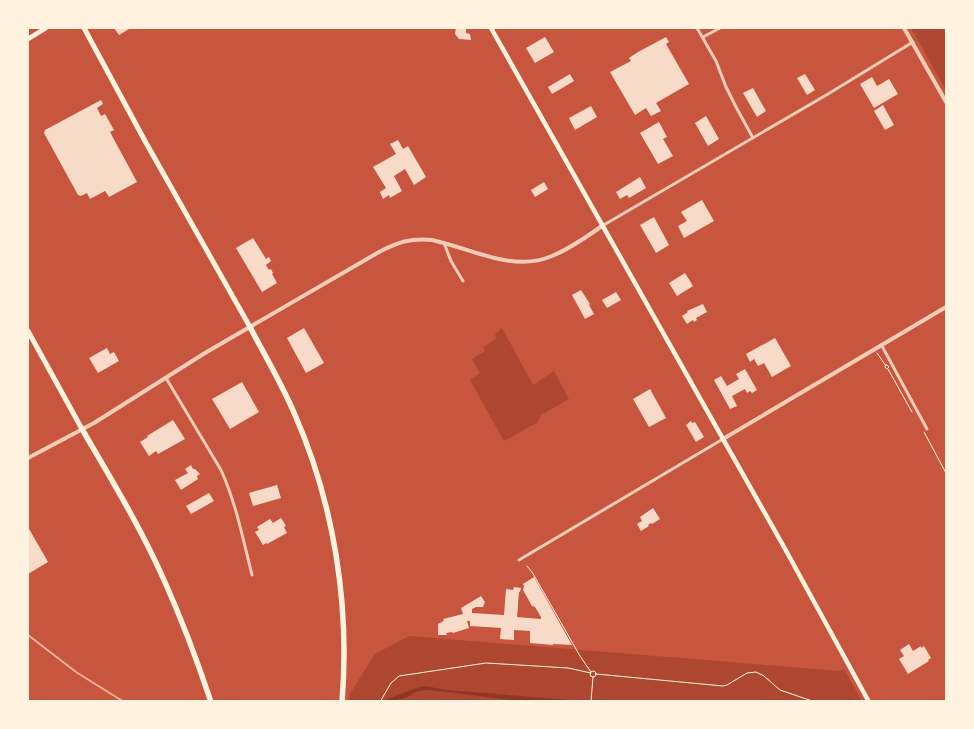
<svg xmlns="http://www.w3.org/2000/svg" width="974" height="729" viewBox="0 0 974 729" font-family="'Roboto Serif',serif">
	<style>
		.green { fill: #ae4732 }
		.water { fill: #8f3625 }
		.building { fill: #f7dbc8 }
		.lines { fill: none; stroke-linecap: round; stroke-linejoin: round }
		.path { stroke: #fff3e0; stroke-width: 1 }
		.minor { stroke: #f1ccb7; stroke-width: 3 }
		.tertiary { stroke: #f1ccb7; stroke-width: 4 }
		.secondary { stroke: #fff3e0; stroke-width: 4.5 }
		.primary { stroke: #fff3e0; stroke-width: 5 }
		.motorway { stroke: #fff3e0; stroke-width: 5.5 }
		.rail { stroke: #e9b49f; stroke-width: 2 }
	</style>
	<rect width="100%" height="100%" fill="#c8553d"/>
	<g class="green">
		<path d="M911,28H946V90L915,35L917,34V33L914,34Z"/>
		<path d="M502,328L533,385L554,371L569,399L541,415L538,422L504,441L470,380L480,373L472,359L485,351L483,347L496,339L495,334Z"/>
		<path d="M409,636L840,671L844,669L862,701L348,702L349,695L375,654Z"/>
	</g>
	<path class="water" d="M424,686L448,690L582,701H517L430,690L418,691L405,698L392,701L380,702L411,690Z"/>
	<g class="building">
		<path d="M114,28H129V29L119,35Z"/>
		<path d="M456,28H466V33L470,34L471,40L459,39L455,34Z"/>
		<path d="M545,37L554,52L535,63L526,48Z"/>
		<path d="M666,37L669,42L666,44L689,84L656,103L661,111L651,116L646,108L635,115L610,72L631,61L629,58L638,52Z"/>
		<path d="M570,74L574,81L552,94L548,87Z"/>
		<path d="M805,74L815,90L807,95L797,78Z"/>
		<path d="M872,77L877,86L889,79L898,94L874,108L860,84Z"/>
		<path d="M753,88L766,111L757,117L743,93Z"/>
		<path d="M101,100L103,104L97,108L101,116L105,114L114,130L110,132L137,182L109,197L105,191L90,199L87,193L81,196L78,195L44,133L45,130Z"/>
		<path d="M883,105L894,125L885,130L874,111Z"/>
		<path d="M591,106L597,117L575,130L569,118Z"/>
		<path d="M706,116L719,139L708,146L695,123Z"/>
		<path d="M659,122L667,137L663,139L673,156L658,164L640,133Z"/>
		<path d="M398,140L403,149L408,146L426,177L414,185L405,169L394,176L402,191L390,198L389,195L383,199L380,192L386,188L373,167L396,154L390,144Z"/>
		<path d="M640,177L646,188L629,198L627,195L620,199L616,192Z"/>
		<path d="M544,182L548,189L535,197L531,190Z"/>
		<path d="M702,200L714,221L684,238L678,226L687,221L681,212Z"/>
		<path d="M654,217L669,245L656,253L640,225Z"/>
		<path d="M253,238L266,259L269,257L271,261L266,265L269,270L271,269L273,273L272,274L277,283L262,292L236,248Z"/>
		<path d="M685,273L693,286L677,296L669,283Z"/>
		<path d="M581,290L590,304L589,305L594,314L585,319L572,295Z"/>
		<path d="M616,292L621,300L607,308L602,300Z"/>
		<path d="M703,304L707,312L696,318L697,320L694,322L693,320L687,324L682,316L688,312L687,311Z"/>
		<path d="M304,328L324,363L306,373L287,338Z"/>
		<path d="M775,338L791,366L772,377L764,363L758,366L754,359L750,362L746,354Z"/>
		<path d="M107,348L110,354L114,352L119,361L98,373L89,358Z"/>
		<path d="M745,369L757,390L752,393L750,391L747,393L745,389L732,396L737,406L730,409L714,380L721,376L727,386L739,379L736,374Z"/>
		<path d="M242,382L259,412L230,429L212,399Z"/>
		<path d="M650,389L666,418L649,427L633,399Z"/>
		<path d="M173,420L185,439L158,454L156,451L149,456L140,442L148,437L147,436Z"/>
		<path d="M691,421L692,423L695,422L704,437L696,442L686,425Z"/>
		<path d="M191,465L193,469H195L200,474L197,476L198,479L181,490L175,480L188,473L185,469Z"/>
		<path d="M277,485L281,498L253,506L249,493Z"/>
		<path d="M209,493L214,501L191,514L186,506Z"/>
		<path d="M653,508L660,519L652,524L651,523L648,525L649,526L641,531L637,524L642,521L640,517Z"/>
		<path d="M281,518L286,526L284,527L287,533L267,544L266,543L263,545L255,532L259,530L257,527L270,519L273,523Z"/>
		<path d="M28,527L48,562L28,574Z"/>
		<path d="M534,577L572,645L553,644V645L530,643V631L514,630V640L500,639L501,628L470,626V621H467L469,628L453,633L452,632L446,633L447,635H438V624L442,622H441L444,621L443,619L463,614L461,608L481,596L485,602L483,607H476L472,609V613L504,615L506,589L513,590L514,587L521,588L520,592H519L517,617L541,619V617L535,607L532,606L523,590L524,586L523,584Z"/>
		<path d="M909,644L913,651L921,646V648L924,646L931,658L928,660L929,661L908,674L899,659L904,656L900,650Z"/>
	</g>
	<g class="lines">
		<g class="path">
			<path d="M877,353L886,366"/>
			<path d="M887,365L889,367L887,369L885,367Z"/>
			<path d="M888,369L912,412"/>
			<path d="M924,432L946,473"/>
			<path d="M527,566L532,572L580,656L591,672"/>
			<circle cx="593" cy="674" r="3"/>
			<path d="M596,674L723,686L727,685L747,673L756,672L764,676L780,690L815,702"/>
			<path d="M380,702L391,683L399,676L486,663L568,668L591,673"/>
			<path d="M591,702L593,677"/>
		</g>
		<g class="minor">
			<path d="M697,28L716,61L726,87L736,107L753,138"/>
			<path d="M703,37L720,28"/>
			<path d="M602,226L828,94L913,42"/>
			<path d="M444,243L451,261L463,281"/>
			<path d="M882,346L927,429"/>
			<path d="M166,378L221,470C236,503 243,539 252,575"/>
			<path d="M519,560L723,439"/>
		</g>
		<g class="tertiary">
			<path d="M904,28L946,102"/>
			<path d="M723,439L946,307"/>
			<path d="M28,458L94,423L205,353L379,252C398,242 410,238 432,240C470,248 513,273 552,256C569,249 588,236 602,226"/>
		</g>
		<g class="secondary">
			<path d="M491,28L784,547L869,702"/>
			<path d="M28,39L46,28"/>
		</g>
		<g class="primary">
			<path d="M84,28L145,141L250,327"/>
			<path d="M28,331L82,429"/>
		</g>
		<g class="motorway">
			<path d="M250,327C265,356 282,384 295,415C334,504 350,605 342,702"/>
			<path d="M82,429C111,479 141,528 164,580C182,620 197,660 211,702"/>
		</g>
		<path class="rail" d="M28,635L76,672L124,702"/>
	</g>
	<rect width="974" height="729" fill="none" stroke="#fff3e0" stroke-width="58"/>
</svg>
